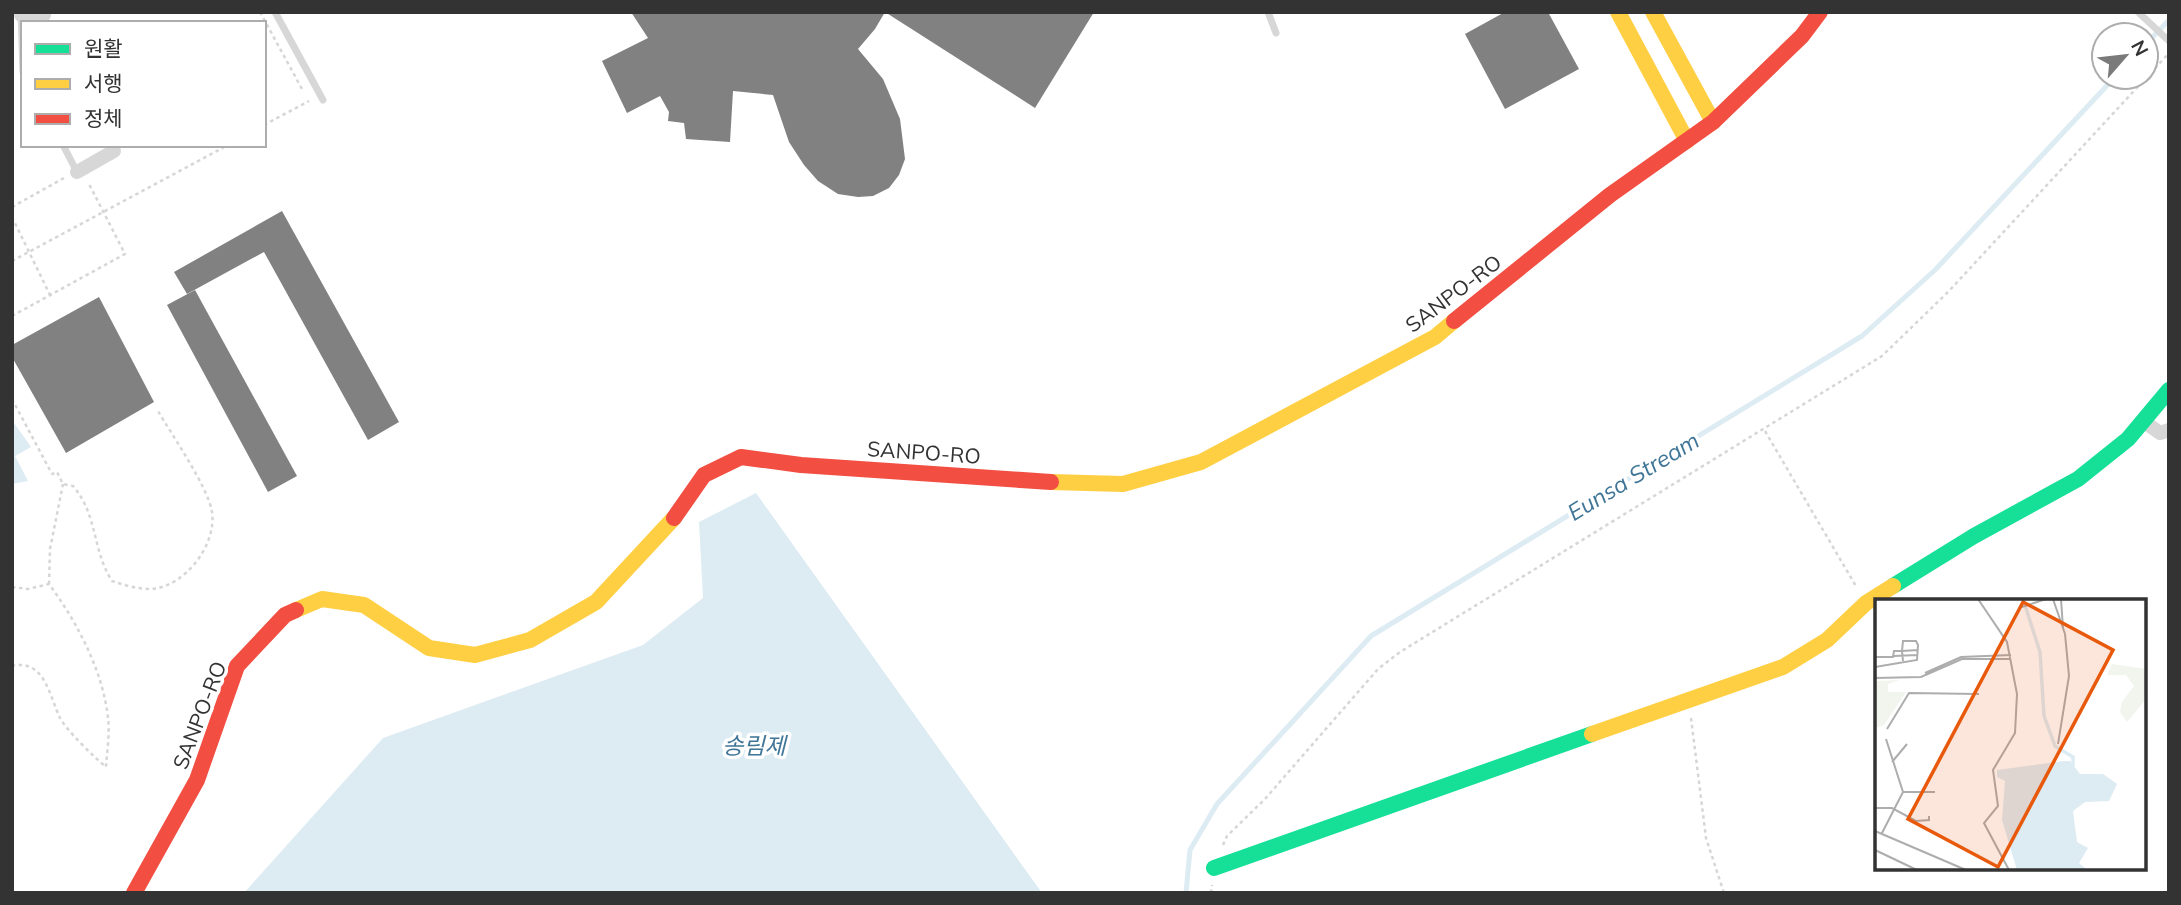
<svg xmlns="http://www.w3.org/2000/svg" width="2181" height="905" viewBox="0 0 2181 905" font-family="Mulish,'Noto Sans KR',sans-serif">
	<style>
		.water { fill: #ddebf3 }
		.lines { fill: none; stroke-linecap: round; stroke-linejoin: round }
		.stream { stroke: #ddebf3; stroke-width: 5 }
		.building { fill: #818181 }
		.path { stroke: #d6d6d6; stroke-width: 2.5; stroke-dasharray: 3.5 3.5; stroke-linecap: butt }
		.lane { stroke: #d7d7d7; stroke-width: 7 }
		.street { stroke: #d7d7d7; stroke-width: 14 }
		.fast { stroke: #16e098; stroke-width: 16 }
		.slow { stroke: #ffcf43; stroke-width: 16 }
		.jam { stroke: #f24e42; stroke-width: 16 }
		.labels { text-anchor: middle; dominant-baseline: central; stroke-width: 7; stroke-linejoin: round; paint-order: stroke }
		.street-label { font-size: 21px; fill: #333; stroke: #fff }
		.water-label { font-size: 23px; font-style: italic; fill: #3f7597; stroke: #fff }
		.inset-river { fill: none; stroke: #ddebf3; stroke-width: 3.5 }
		.inset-road { fill: none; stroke: #adadad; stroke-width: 2 }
		.view { fill: #e8590c; fill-opacity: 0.15; stroke: #e8590c; stroke-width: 3.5 }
		.inset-edge { fill: none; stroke: #333; stroke-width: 3.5 }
	</style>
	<rect width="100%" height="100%" fill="#fff"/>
	<g class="water">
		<path d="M12,420L31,447L15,456L28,481L12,484Z"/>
		<path d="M756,493L1042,893H244L383,738L643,645L703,598L699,522Z"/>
	</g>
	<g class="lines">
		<g class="stream">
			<path d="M2146,44L2169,20"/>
			<path d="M1186,893L1190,850L1217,804L1371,636L1862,336L1935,270L2115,77"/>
		</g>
	</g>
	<g class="building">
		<path d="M631,12H885L875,29L858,49L883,79L900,119L905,159L899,175L889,188L873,196L858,197L838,194L818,181L804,165L789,142L773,95L733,91L730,142L686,139L684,123L668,121L669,112L660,96L627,113L602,61L648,38Z"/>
		<path d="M885,12H1094L1035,108Z"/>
		<path d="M1505,12H1548L1579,69L1505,109L1465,34Z"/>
		<path d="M282,211L399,422L368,440L264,252L187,294L174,272Z"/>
		<path d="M195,290L297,476L268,492L167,305Z"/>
		<path d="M99,297L154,402L66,453L12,357V345Z"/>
	</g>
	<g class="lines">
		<g class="path">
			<path d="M260,12L302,89"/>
			<path d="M264,125L309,101"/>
			<path d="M12,207L64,178"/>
			<path d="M12,217L50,295"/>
			<path d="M12,261L228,145"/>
			<path d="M12,316L125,254L88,182"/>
			<path d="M12,399L52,474L57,472L63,484L73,486C98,515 92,550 112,581C124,585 137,589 150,589C184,588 217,545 212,512C208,487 172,435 158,411"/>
			<path d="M1765,431L1857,588"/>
			<path d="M49,584L50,549L63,484"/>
			<path d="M12,587L28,589L49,584C77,622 103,671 108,718C110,733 107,751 106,767C94,757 67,731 60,718C50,698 45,658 12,666"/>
			<path d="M1691,718L1706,838L1724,893"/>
			<path d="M1223,845L1227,836L1265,799L1378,669L1400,652L1882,356L1949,291L2169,53"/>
			<path d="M1211,893L1212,885"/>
		</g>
		<g class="lane">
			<path d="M275,12L323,100"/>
			<path d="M1268,12L1276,33"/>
			<path d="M2138,12L2169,41"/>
			<path d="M21,13L23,72"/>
			<path d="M63,145L77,172"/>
		</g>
		<g class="street">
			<path d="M21,15L34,18L44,15"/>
			<path d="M77,172L114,151"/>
			<path d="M2143,421L2160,433L2169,430"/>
		</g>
		<g class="fast">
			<path d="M1893,586L1974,536L2078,479L2128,439L2169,390"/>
			<path d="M1214,868L1592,734"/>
		</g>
		<g class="slow">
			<path d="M1618,12L1687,141"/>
			<path d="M1653,12L1713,122"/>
			<path d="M1051,482L1123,484L1201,462L1435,337L1454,321"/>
			<path d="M296,610L322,599L364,605L429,648L475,655L530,640L596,602L674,518"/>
			<path d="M1592,734L1783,667L1827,640L1866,603L1893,586"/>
		</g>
		<g class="jam">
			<path d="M1454,321L1610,195L1713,122L1802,36L1820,12"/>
			<path d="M674,518L704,475L741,457L801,465L1051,482"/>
			<path d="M134,893L197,780L237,666L285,615L296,610"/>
		</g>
	</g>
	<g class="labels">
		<g class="street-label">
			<text transform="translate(1453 293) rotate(-37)">SANPO-RO</text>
			<text transform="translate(924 452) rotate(4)">SANPO-RO</text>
			<text transform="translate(199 715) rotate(-69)">SANPO-RO</text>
		</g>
		<g class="water-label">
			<text transform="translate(1633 476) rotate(-31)">Eunsa Stream</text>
			<text x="754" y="745">송림제</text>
		</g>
	</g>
	<g transform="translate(1875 599)">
		<rect width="271" height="271" fill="#fff"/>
		<path d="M237,65L271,70V100L252,123L245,113L247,103L259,87L251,76H232Z" fill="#f1f5ed"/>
		<path d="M24,81L13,85V93H31L9,126L0,129V82Z" fill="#f1f5ed"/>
		<path d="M189,162H195L205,175H228L242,185L234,202L210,203L198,212L202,243L213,249L204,264L212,271H142L127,221L130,182L122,178V171Z" fill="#ddebf3"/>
		<path class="inset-river" d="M148,0L165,53L169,117L180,147L198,158V169"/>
		<path class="inset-road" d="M103,0L132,43L142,95L140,134L118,171L123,207L109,224L134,271M178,0L190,35L194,77L183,145M186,0L188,29M147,8L171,0M19,57L42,56M0,58H18L19,52H27L28,42H41L43,46L42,61L0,68M28,62L27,52L43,51M50,74L86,58L136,56M0,79L46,78L87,60H136M12,130L34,94L104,95M11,140L28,193M17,163L32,145M0,209H17L41,222L54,221V217M0,232L91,271M7,234L28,193H60M0,251L42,271"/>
		<path class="view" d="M148,3L238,51L123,268L33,220Z"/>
		<rect width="271" height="271" class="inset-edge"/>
	</g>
	<rect width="2181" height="905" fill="none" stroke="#333333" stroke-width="28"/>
	<rect x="21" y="21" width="245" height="126" fill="#ffffff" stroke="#adadad" stroke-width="2"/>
	<rect x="35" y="44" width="35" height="10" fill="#16e098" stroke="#adadad" stroke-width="2"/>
	<text x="84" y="56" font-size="21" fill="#333333">원활</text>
	<rect x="35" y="79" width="35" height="10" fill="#ffcf43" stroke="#adadad" stroke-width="2"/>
	<text x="84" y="91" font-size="21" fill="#333333">서행</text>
	<rect x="35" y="114" width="35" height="10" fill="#f24e42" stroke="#adadad" stroke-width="2"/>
	<text x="84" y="126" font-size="21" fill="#333333">정체</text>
	<g transform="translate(2125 56) rotate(62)"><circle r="33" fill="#ffffff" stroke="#adadad" stroke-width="2"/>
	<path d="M0-5L12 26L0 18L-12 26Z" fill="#7a7a7a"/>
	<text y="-10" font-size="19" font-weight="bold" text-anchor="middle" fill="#333333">N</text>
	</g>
</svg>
